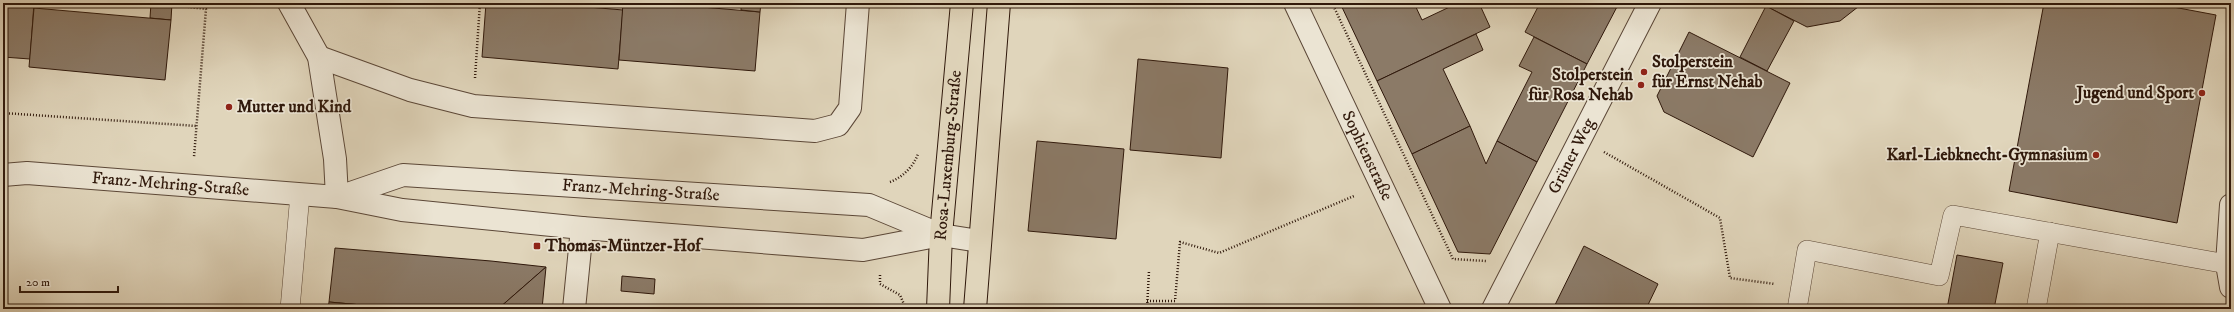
<svg xmlns="http://www.w3.org/2000/svg" width="2234" height="312" viewBox="0 0 2234 312" font-family="'IM FELL DW Pica',serif">
	<style>
		.building { fill: #8b7a67; stroke: #2f180b }
		.lines { fill: none; stroke-linecap: round; stroke-linejoin: round }
		.service-casing { stroke: #5b4737; stroke-width: 20 }
		.minor-casing { stroke: #5b4737; stroke-width: 24 }
		.primary-casing { stroke: #2f180b; stroke-width: 24 }
		.path { stroke: #2f180b; stroke-width: 2.5; stroke-dasharray: 1 2; stroke-linecap: butt }
		.service { stroke: #ebe4d3; stroke-width: 19 }
		.minor { stroke: #ebe4d3; stroke-width: 22 }
		.primary { stroke: #e0d5bb; stroke-width: 22 }
		.poi-dot { fill: #8f2418; stroke: #ebe4d3; stroke-width: 1.5 }
		.labels { text-anchor: middle; dominant-baseline: central; stroke-width: 3.5; stroke-linejoin: round; paint-order: stroke }
		.poi-label { font-size: 17px; font-weight: bold; fill: #2f180b; stroke: #ebe4d3; text-anchor: start }
		.street-label { font-size: 17px; fill: #2f180b; stroke: #ebe4d3 }
	</style>
	<rect width="100%" height="100%" fill="#e0d5bb"/>
	<filter id="stains"><feTurbulence type="fractalNoise" baseFrequency=".005" numOctaves="4"/><feColorMatrix values="0 0 0 0 .2 0 0 0 0 .09 0 0 0 0 .02 0 0 0 .5 -.17"/></filter>
	<radialGradient id="worn" r=".72"><stop offset=".6" stop-color="#630" stop-opacity="0"/><stop offset="1" stop-color="#630" stop-opacity=".3"/></radialGradient>
	<g class="building">
		<path d="M3,3H34L30,59L3,57Z"/>
		<path d="M151,3H172L171,20L150,18Z"/>
		<path d="M486,3H541L623,10L618,69L482,57Z"/>
		<path d="M623,3H655L760,12L755,71L619,60Z"/>
		<path d="M741,3H761L760,12L741,10Z"/>
		<path d="M1340,3H1414L1422,20L1458,3H1479L1490,27L1377,81Z"/>
		<path d="M1540,3H1619L1587,64L1525,32Z"/>
		<path d="M1760,3H1863L1840,21L1807,27Z"/>
		<path d="M2044,3H2152L2216,15L2177,223L2009,191Z"/>
		<path d="M1766,6L1794,21L1767,71L1740,57Z"/>
		<path d="M34,8L171,20L165,80L29,67Z"/>
		<path d="M1689,32L1790,83L1753,157L1664,112L1657,96Z"/>
		<path d="M1476,34L1483,50L1443,69L1470,126L1412,154L1377,81Z"/>
		<path d="M1534,37L1587,64L1537,162L1497,141L1532,72L1519,66Z"/>
		<path d="M1138,59L1228,68L1221,158L1130,150Z"/>
		<path d="M1470,126L1486,164L1497,141L1537,162L1490,254L1458,252L1412,154Z"/>
		<path d="M1037,141L1124,149L1116,239L1028,231Z"/>
		<path d="M1584,246L1658,284L1646,309H1553Z"/>
		<path d="M335,248L491,261L546,267L498,309H411L384,307L329,302Z"/>
		<path d="M1957,255L2003,263L1994,309H1947Z"/>
		<path d="M546,267L542,309H498Z"/>
		<path d="M622,276L655,279L654,294L621,291Z"/>
		<path d="M329,302L384,307V309H328Z"/>
	</g>
	<g class="lines">
		<defs>
			<g id="service">
				<path d="M290,309L300,194"/>
				<path d="M1797,309L1807,250L1939,276L1953,215L2227,264"/>
				<path d="M2036,309L2050,232"/>
			</g>
			<g id="minor">
				<path d="M289,3L319,57L335,159L337,197"/>
				<path id="s1" d="M1295,3L1440,309"/>
				<path d="M319,57L410,90L473,106L815,131L838,125L850,108L858,3"/>
				<path id="s2" d="M3,175L27,173L337,197L402,210L582,228L863,250L941,235"/>
				<path id="s3" d="M339,197L403,175L869,205L941,235L979,241"/>
				<path d="M2231,205L2227,264L2231,287"/>
				<path d="M574,309L582,228"/>
				<path id="s4" d="M1493,309L1650,3"/>
			</g>
			<g id="primary">
				<path id="s5" d="M938,309L941,235L962,3"/>
				<path d="M975,309L999,3"/>
			</g>
		</defs>
		<use href="#service" class="service-casing"/>
		<use href="#minor" class="minor-casing"/>
		<use href="#primary" class="primary-casing"/>
		<g class="path">
			<path d="M155,3L206,9L194,157"/>
			<path d="M1332,3L1453,259L1486,261"/>
			<path d="M475,78L480,3"/>
			<path d="M3,113L197,126"/>
			<path d="M1604,152L1720,218L1730,278L1775,284"/>
			<path d="M890,182C903,177 913,167 918,154"/>
			<path d="M880,275V284L900,295L906,309"/>
			<path d="M1147,301H1175L1180,242L1219,253L1354,196"/>
			<path d="M1147,309L1149,271"/>
		</g>
		<use href="#service" class="service"/>
		<use href="#minor" class="minor"/>
		<use href="#primary" class="primary"/>
	</g>
	<g class="poi-dot">
		<circle cx="1644" cy="72" r="4"/>
		<circle cx="1641" cy="85" r="4"/>
		<circle cx="2202" cy="93" r="4"/>
		<circle cx="229" cy="107" r="4"/>
		<circle cx="2096" cy="155" r="4"/>
		<rect x="533" y="242" width="8" height="8" rx="2"/>
	</g>
	<g class="labels">
		<g class="poi-label">
			<text x="1652" y="62">Stolperstein<tspan x="1652" dy="20">für Ernst Nehab</tspan></text>
			<text x="1633" y="75" text-anchor="end">Stolperstein<tspan x="1633" dy="20">für Rosa Nehab</tspan></text>
			<text x="2194" y="93" text-anchor="end">Jugend und Sport</text>
			<text x="237" y="107">Mutter und Kind</text>
			<text x="2088" y="155" text-anchor="end">Karl-Liebknecht-Gymnasium</text>
			<text x="545" y="246">Thomas-Müntzer-Hof</text>
		</g>
		<g class="street-label">
			<text stroke="none"><textPath href="#s5" startOffset="154">Rosa-Luxemburg-Straße</textPath></text>
			<text stroke="none"><textPath href="#s1" startOffset="169">Sophienstraße</textPath></text>
			<text stroke="none"><textPath href="#s4" startOffset="172">Grüner Weg</textPath></text>
			<text stroke="none"><textPath href="#s2" startOffset="168">Franz-Mehring-Straße</textPath></text>
			<text stroke="none"><textPath href="#s3" startOffset="306">Franz-Mehring-Straße</textPath></text>
		</g>
	</g>
	<rect width="2234" height="312" fill="none" stroke="#e0d5bb" stroke-width="16"/>
	<rect x="4" y="4" width="2226" height="304" fill="none" stroke="#2f180b" stroke-width="2"/>
	<rect x="8" y="8" width="2218" height="296" fill="none" stroke="#2f180b"/>
	<path d="M20 286v6h98v-6" fill="none" stroke="#2f180b" stroke-width="2"/>
	<text x="26" y="286" font-size="12" fill="#2f180b" stroke="#ebe4d3" stroke-width="3" paint-order="stroke">20 m</text>
	<rect width="100%" height="100%" filter="url(#stains)"/>
	<rect width="100%" height="100%" fill="url(#worn)"/>
</svg>
